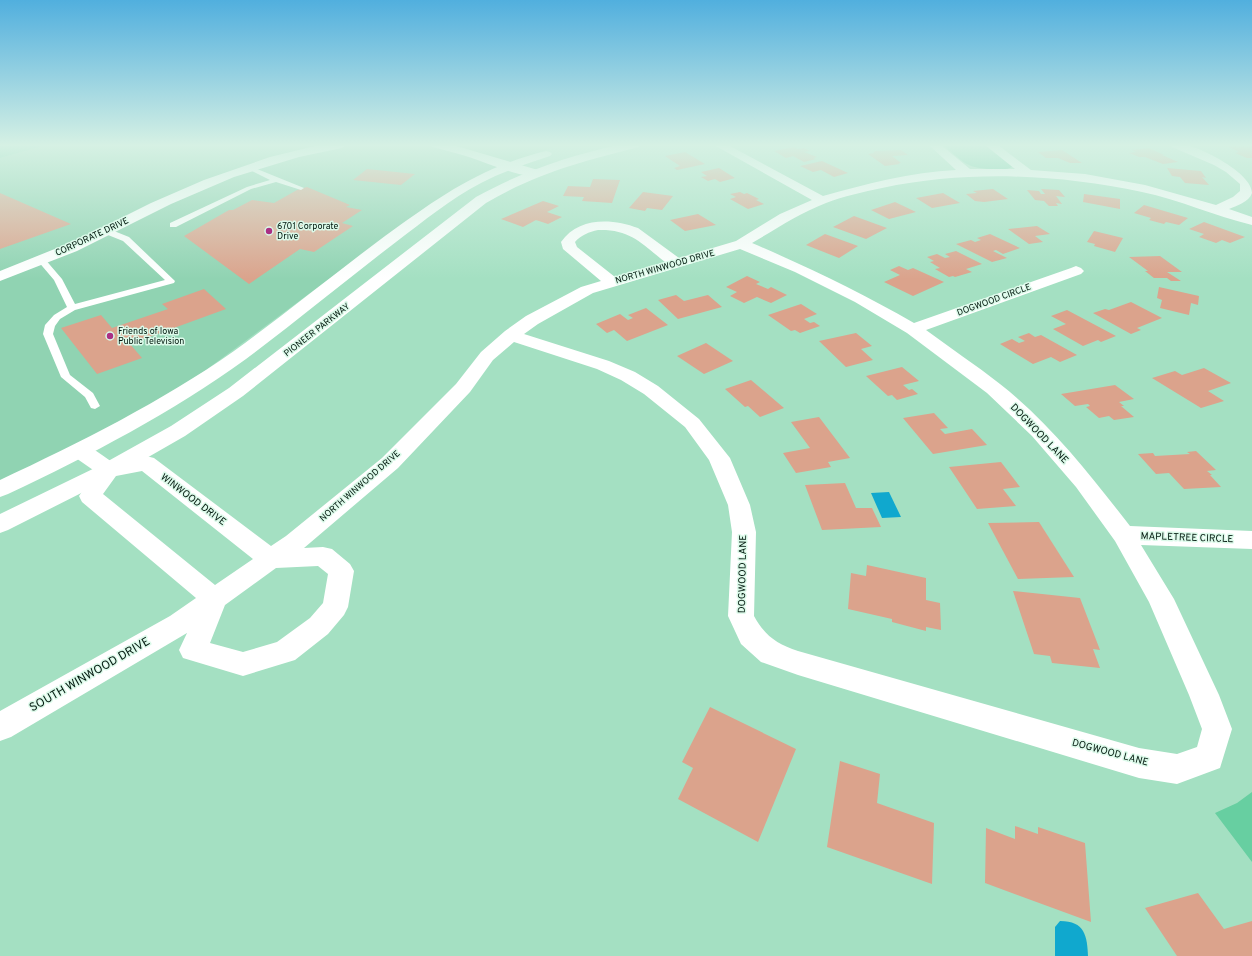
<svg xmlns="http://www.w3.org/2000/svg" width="1252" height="956" viewBox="0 0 1252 956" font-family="Overpass,sans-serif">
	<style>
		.built { fill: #90d3b2 }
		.green { fill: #67cfa1 }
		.water { fill: #10a8ce }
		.building { fill: #dba38c }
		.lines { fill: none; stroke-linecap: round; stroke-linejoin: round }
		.lane { fill: #fff; fill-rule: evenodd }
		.street { fill: #fff; fill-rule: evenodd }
		.secondary { fill: #fff; fill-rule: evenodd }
		.poi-dot { fill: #aa3085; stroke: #dcfaea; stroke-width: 1.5 }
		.labels { text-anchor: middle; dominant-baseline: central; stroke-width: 3; stroke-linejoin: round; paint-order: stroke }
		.far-poi-label { font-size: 9px; fill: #02180e; stroke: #dcfaea; text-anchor: start }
		.far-street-label { font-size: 9px; fill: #02180e; stroke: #dcfaea }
		.street-label { font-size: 10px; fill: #02180e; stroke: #dcfaea }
		.near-street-label { font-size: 12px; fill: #02180e; stroke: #dcfaea }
	</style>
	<rect width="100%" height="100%" fill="#a4e0c2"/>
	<path class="built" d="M46,145H563L554,147L488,172L429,205L191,381L116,428L0,484V158Z"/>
	<g class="green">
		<path d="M0,145H46L0,158Z"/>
		<path d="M943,145H985L1010,164L1012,167C1007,170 1002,169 996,169C966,169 965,163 943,145Z"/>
		<path d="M1252,792V862L1215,813L1237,803Z"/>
	</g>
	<g class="water">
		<path d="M889,492L901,517L882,518L871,493Z"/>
		<path d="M1060,921C1085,921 1087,936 1088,956H1055V927Z"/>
	</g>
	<g class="building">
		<path d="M1225,145H1252V158H1247L1235,153L1239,152Z"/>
		<path d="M794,147L798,149L804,148L810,151L804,152L817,157L813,158L816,159L804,162L793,156L786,158L774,151Z"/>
		<path d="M1149,148L1164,155H1162L1178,162L1163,164L1145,157H1139L1129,153L1136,152L1132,150Z"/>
		<path d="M901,150L908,155L892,156L901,163H898L900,164L885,166L868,154L874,153L873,152H875L874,151Z"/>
		<path d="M1062,150L1082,163H1070L1058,158H1046L1038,152Z"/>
		<path d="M685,152L705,164L677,170L674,168L680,166L665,156Z"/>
		<path d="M822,161L848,173L834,177L821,170L813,172L800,166Z"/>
		<path d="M719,168L735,178L720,182L715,179L708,181L701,177L707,176L701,172Z"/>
		<path d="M1167,168L1201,171L1206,178L1202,177L1209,185L1185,183L1180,177L1172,176Z"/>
		<path d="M367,169L415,174L401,185L353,180Z"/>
		<path d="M593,179L620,180L612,203L582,201L584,197L563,196L568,186L590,187Z"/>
		<path d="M307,187L350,205L346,207L362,210L342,223L353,226L314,252L300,249L249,284L184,236L229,210H233L252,200L274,203L297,190Z"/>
		<path d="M993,189L1008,199L984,202L975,201L966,194L977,193L973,191Z"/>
		<path d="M1041,189L1059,190L1065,197L1056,196L1062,204L1056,203L1058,206H1049L1044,201L1035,200L1027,190L1039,191L1041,194H1045Z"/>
		<path d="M643,192L673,196L662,210L647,208L645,211L629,208Z"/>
		<path d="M740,192L744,194L747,193L759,199L756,200L764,204L748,209L730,199L736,197L730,194Z"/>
		<path d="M0,193L71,224L0,249Z"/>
		<path d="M943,193L960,203L932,208L916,198Z"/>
		<path d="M1084,194L1120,199V209L1083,202Z"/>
		<path d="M543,201L559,206L547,212L562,217L548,224L530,218L536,220L523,227L501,219Z"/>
		<path d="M895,202L916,212L889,219L871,210Z"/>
		<path d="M1144,205L1188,218L1179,225L1166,222L1164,224L1149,220L1151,218L1134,213Z"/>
		<path d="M698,214L716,225L685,231L670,220Z"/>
		<path d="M854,216L887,228L866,239L833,227Z"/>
		<path d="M1204,222L1245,237L1230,243L1222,240L1216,243L1199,237L1204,234L1189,229Z"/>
		<path d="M1037,226L1050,234L1035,236L1043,242L1029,244L1008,229Z"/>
		<path d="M1094,231L1123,238L1115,252L1094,246L1095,244L1087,242Z"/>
		<path d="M825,234L858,246L839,258L806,245Z"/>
		<path d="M990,234L1020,248L1003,254L996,250L993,251L1007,258L992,262L956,244L971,240L975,242L981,240L977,238Z"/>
		<path d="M956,251L982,264L966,269L972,272L955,277L953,276L949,277L935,269L940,268L930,262L934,261L927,257L937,254L945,258L950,257L945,254Z"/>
		<path d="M1160,256L1182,272H1167L1181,281H1171L1167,278H1154L1145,271H1148L1129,257Z"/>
		<path d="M899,266L908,270L913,268L944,282L913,296L884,282L900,275L890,270Z"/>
		<path d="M747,276L760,282L756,284L768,289L771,287L787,295L771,303L757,297L744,303L730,296L737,292L726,287Z"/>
		<path d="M1159,287L1199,296L1198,305L1191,303L1189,315L1160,308L1162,300L1157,298Z"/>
		<path d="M204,289L226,309L130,344L142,358L97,374L61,328L101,315L112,328L168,309L162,304Z"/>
		<path d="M676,295L684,301L708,295L722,307L678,319L658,300Z"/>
		<path d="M1131,302L1162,318L1137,328L1141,330L1131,334L1093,313L1105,309L1109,310Z"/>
		<path d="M801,304L817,314L804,319L810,323L814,322L820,326L800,333L795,330L791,331L768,315Z"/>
		<path d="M646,308L668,325L627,341L614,330L607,333L596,324L620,314L628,320L633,318L628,315Z"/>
		<path d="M1067,310L1116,336L1101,342L1098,340L1083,346L1053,329L1066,324L1051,316Z"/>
		<path d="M856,333L872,346L861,349L873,360L846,367L819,341Z"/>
		<path d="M1029,333L1035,337L1041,335L1077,355L1060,362L1051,357L1033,364L1000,344L1012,339L1019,343L1025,341L1018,337Z"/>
		<path d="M706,343L733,361L704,374L677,356Z"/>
		<path d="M902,367L919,381L903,385L909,390L912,389L918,394L897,400L892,395L888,396L866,376Z"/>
		<path d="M1204,368L1231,383L1208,391L1224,401L1201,408L1152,378L1175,371L1182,375Z"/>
		<path d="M751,380L784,408L760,417L748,406L745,407L725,389Z"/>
		<path d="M1115,385L1134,399L1119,402L1124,406H1121L1134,417L1114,420L1109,416L1099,418L1086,407L1090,406L1088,404L1075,406L1061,394Z"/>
		<path d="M934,413L948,428L940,429L945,434L972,429L987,445L933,454L903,418Z"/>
		<path d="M819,417L850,458L828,462L831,467L796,473L783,453L810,448L791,422Z"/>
		<path d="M1196,451L1216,470L1207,471L1212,475H1210L1221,487L1184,489L1169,473L1156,474L1138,454L1153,453L1155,456L1190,454L1187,452Z"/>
		<path d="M1001,462L1020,487L1003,489L1016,506L977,509L949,467Z"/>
		<path d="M845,483L856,508H872L881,527L822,530L805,485Z"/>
		<path d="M1039,522L1074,577L1018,579L988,523Z"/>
		<path d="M867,565L926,578V600L940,603L941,630L926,627V631L892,622V619L848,609L851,573L866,576Z"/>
		<path d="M1013,591L1080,598L1100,650L1093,649L1100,668L1052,663L1050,656L1034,654Z"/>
		<path d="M710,707L796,749L758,842L678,799L693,768L682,762Z"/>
		<path d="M840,761L880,774L877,803L934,823L932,884L827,847Z"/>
		<path d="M1015,826L1038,834V827L1085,843L1091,922L985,883L986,828L1015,839Z"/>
		<path d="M1198,893L1224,929L1252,921V956H1177L1145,908Z"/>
	</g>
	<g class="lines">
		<g class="lane">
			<path d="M248,167H252L304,188L301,190L276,182L251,189L176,227H170V223L247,187L270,180L248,169Z"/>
			<path d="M103,229H109L129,237L175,281L174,283L75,310L60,319L55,326L53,334L70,375L93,393L100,406L95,409L91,408L85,397L61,377L43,334L45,325L54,315L67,307L54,280L37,260L38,258H44L62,279L75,304L165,280L123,241L103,233Z"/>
		</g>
		<g class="street">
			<path d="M319,145H347L342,148L299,157L234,177L171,204L77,251L0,281V271L77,240L151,203L204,180L270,157Z"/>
			<path d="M431,145H453L538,170L540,173L538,176C525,179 484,162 469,157C457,153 444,150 432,147Z"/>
			<path d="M714,145H728L823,196C866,184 911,172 956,170L929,145H941L970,169H1015L985,145H998L1031,170L1085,174L1145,185L1216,205L1233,197L1240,191V184L1226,172L1214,165L1172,147L1171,145C1176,145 1181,145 1186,145C1202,148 1252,173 1252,193C1249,202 1236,206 1229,209L1252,217V225C1215,216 1180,200 1142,192C1056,174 968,170 882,188C863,192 844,196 826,203C800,213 776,229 752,243C808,267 862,293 914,323L1071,268L1076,266L1081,268L1084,271L1081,274L926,330C950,348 976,365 1000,384C1051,424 1091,476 1130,526L1252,531V549L1141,545L1174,599L1219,695L1232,729L1220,768L1177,784L1139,778L798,675L761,662L741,644L728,616L732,532L728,505L709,460L685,427L644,394L621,380L597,369L514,342L493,360L470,392L398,468L304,548L323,547L332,549L350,564L354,571L348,607L344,615L328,634L295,660L243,676L183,658L179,650L187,633L11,737L0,741V711L170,616L196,598L82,502L79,496L96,472L73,456L69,451L73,446C88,442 100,454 112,462L146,456L154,458L271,546L286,536L382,458L456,384L481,352L505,331L526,316L581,287L601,281L563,249L561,242C578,217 612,218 638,228L679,258L736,241L780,214L812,200ZM598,230C630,229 641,243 665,262L615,277L577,247L575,242C581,235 589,232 598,230ZM740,249L795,272L855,302L907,333L987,393L1032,436L1076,487L1115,541L1149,602L1189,695L1202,729L1197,747L1177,754L1139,748L798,651C777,644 765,636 754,616L756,532L750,505L730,458L699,419L658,386L635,372L609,361L524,334L538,324L593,293ZM142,471L253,559L215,585L103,494L116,476ZM318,566L328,574L323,603L310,618L277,642L243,652L210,643L225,605L276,568Z"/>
		</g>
		<g class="secondary">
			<path d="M618,145H640L639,147C583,161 537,173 486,203L243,396L185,436L117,475L8,530L0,533V514L101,465L171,426L229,388L476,197C521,172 568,156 618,145Z"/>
			<path d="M546,151L550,152L552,154L550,156C527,164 503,171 481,183C450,199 424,221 396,242C346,280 297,321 246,359C171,413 91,455 8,494L0,497V480C81,442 161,402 234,351C285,314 334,274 385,236C439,197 480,167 546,151Z"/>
		</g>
	</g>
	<linearGradient id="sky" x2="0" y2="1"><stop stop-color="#51afde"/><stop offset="0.52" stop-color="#d6f1e4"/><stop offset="1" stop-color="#d6f1e4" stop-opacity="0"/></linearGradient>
	<rect width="1252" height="279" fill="url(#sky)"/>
	<g class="poi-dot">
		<circle cx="269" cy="231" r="4"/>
		<circle cx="110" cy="336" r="4"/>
	</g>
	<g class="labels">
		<g class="far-poi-label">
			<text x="277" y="226">6701 Corporate<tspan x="277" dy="10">Drive</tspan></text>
			<text x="118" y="331">Friends of Iowa<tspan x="118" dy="10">Public Television</tspan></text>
		</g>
		<g class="far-street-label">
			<text transform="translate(92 237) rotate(-25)">CORPORATE DRIVE</text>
			<text transform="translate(665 267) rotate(-16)">NORTH WINWOOD DRIVE</text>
			<text transform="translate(994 300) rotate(-20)">DOGWOOD CIRCLE</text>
			<text transform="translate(317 330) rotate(-38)">PIONEER PARKWAY</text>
			<text transform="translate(360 486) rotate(-41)">NORTH WINWOOD DRIVE</text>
		</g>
		<g class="street-label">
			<text transform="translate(1039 434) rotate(46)">DOGWOOD LANE</text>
			<text transform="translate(193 500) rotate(37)">WINWOOD DRIVE</text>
			<text transform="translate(1187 538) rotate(2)">MAPLETREE CIRCLE</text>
			<text transform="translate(743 574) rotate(-89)">DOGWOOD LANE</text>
			<text transform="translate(1110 753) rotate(15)">DOGWOOD LANE</text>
		</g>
		<g class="near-street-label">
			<text transform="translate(90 675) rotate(-30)">SOUTH WINWOOD DRIVE</text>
		</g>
	</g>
</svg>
